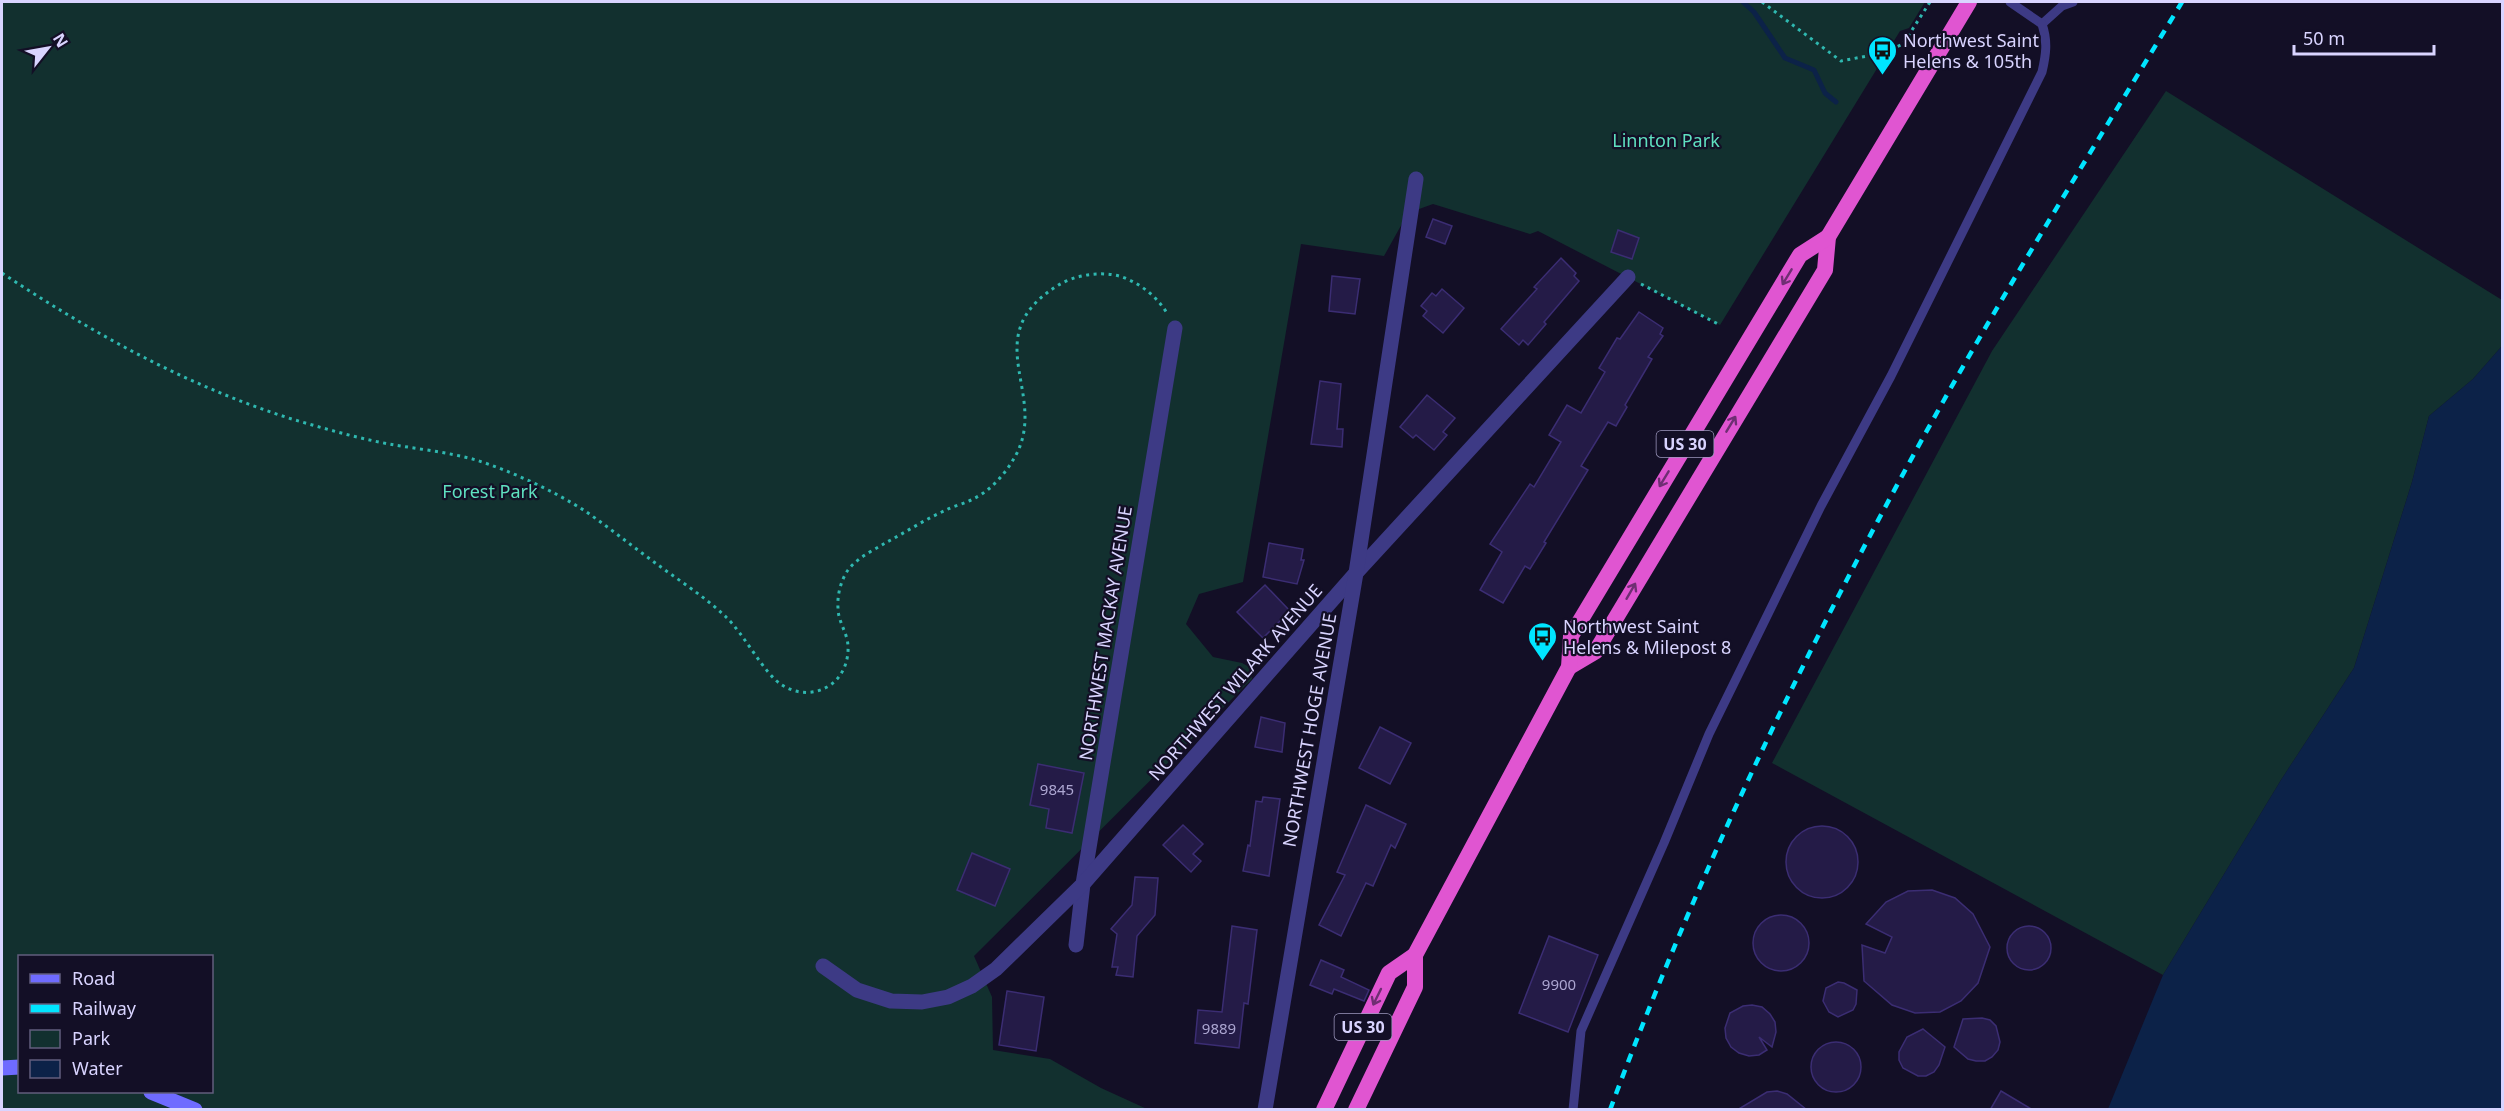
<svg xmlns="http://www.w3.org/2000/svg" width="2504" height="1111" viewBox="0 0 2504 1111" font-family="'Noto Sans',sans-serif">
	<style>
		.green { fill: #12302f; fill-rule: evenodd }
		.water { fill: #0c2248 }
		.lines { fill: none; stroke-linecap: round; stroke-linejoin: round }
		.stream { stroke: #0c2248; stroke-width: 5 }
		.building { fill: #241b47; stroke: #3b2d73; stroke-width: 1.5 }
		.path { stroke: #2fb8b0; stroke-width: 3; stroke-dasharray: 3 4.5; stroke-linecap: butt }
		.service { stroke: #3d3a85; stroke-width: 9 }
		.minor { stroke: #3d3a85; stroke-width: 15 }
		.secondary { stroke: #6f6bff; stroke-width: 15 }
		.trunk { stroke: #e055d1; stroke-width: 16 }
		.rail { stroke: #00e5ff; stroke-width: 4.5; stroke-dasharray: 9 8; stroke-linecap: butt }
		.oneway { stroke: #6f2e73 }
		.labels { text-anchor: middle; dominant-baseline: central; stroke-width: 4.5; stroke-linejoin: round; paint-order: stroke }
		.number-label { font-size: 15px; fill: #aca6d1 }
		.shield { fill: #130f26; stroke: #9e99be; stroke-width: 1.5 }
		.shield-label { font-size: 16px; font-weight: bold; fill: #d9d4ff }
		.poi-label { font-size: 18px; fill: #d9d4ff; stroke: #130f26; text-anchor: start }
		.park-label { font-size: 18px; fill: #5fe0c0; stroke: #130f26 }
		.street-label { font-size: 18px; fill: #d9d4ff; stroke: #130f26 }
	</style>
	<rect width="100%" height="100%" fill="#130f26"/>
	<g class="green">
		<path d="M2,2H1925L1909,28L1900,31L1720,325L1538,231L1530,234L1433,204L1408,213L1384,256L1301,244L1243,582L1199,594L1186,624L1213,657L1242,663L1251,668L1252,679L974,956L992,997L993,1050L1050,1059L1101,1088L1147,1109L2,1110ZM20,956H212V1092H20Z"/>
		<path d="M2166,91L2502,300V346L2473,379L2429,416L2412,482L2354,668L2281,780L2163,975L1772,763L1992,351Z"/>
	</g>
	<path class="water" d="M2502,346V1109H2108L2163,975L2281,780L2354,668L2412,482L2429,416L2473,379Z"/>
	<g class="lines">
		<path class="stream" d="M1743,2L1754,12L1785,58L1814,70L1825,93L1836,102"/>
	</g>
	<g class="building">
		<path d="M1433,219L1452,226L1445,244L1426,237Z"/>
		<path d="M1618,230L1639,238L1632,259L1611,252Z"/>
		<path d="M1561,258L1576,273L1574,276L1579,281L1544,322L1546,324L1528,345L1523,340L1519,345L1501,329L1537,289L1534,287Z"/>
		<path d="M1332,276L1360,279L1355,314L1329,311Z"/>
		<path d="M1442,289L1464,308L1443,333L1423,316L1427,311L1421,306L1432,293L1436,296Z"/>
		<path d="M1639,312L1663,328L1660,334L1663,336L1648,357L1652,359L1625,405L1627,407L1616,426L1608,422L1581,466L1588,470L1544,542L1546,543L1530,569L1525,566L1503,603L1480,590L1502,552L1490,544L1530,484L1534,487L1561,442L1549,435L1567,405L1581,413L1605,372L1599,368L1617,338L1620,339Z"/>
		<path d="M1320,381L1341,384L1337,429H1343L1342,447L1311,444Z"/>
		<path d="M1427,395L1455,418L1443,432L1447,435L1434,450L1416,435L1413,438L1400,427Z"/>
		<path d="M1269,543L1303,549L1301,560H1304L1297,584L1263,577Z"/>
		<path d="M1265,585L1290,611L1263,638L1237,612Z"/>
		<path d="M1261,717L1285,723L1282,752L1255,747Z"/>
		<path d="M1380,727L1411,743L1390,784L1359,768Z"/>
		<path d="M1038,764L1084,773L1072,833L1046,828L1049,809L1030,805Z"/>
		<path d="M1263,797L1280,799L1269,876L1243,871L1248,845L1250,846L1256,801L1262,802Z"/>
		<path d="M1366,805L1406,824L1395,848L1391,845L1373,886L1366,883L1341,936L1319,925L1345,875L1337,872Z"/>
		<path d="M1183,825L1203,844L1193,854L1201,861L1191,872L1163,845Z"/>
		<circle cx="1822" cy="862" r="36"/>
		<path d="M972,853L1010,869L995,906L957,890Z"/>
		<path d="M1135,877L1158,878L1155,915L1137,936L1133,977L1116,975L1118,967H1112L1117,934L1111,929L1132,905Z"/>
		<path d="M1932,890L1955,898L1973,914L1990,947L1978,983L1961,1001L1940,1012L1915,1013L1892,1005L1864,981L1862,945L1885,953L1892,937L1866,924L1886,902L1908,891Z"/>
		<circle cx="1781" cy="943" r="28"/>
		<path d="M1232,926L1257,930L1248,1004L1244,1003L1239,1048L1195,1043L1198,1010L1222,1012Z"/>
		<circle cx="2029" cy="948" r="22"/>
		<path d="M1549,936L1598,955L1568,1032L1519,1013Z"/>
		<path d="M1321,960L1344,970L1341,977L1369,990L1364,1001L1334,989L1332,994L1310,985Z"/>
		<path d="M1838,982L1844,983L1857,990L1856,1004L1853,1010L1838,1017L1829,1012L1823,1001L1826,988Z"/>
		<path d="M1007,991L1044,997L1036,1051L999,1045Z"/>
		<path d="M1752,1005L1762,1007L1770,1014L1775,1022L1776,1032L1772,1047L1759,1037L1767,1050L1759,1055L1749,1056L1739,1053L1731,1047L1726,1038L1725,1028L1730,1013L1743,1006Z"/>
		<path d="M1982,1018L1990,1020L1996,1026L2000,1042L1998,1050L1992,1057L1985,1061H1976L1968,1059L1954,1047L1963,1019Z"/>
		<path d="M1923,1029L1945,1047L1939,1065L1934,1072L1926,1076H1918L1903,1068L1899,1060V1052L1907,1037Z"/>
		<circle cx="1836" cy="1067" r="25"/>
		<path d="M1777,1091L1787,1094L1807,1110H1737L1767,1092Z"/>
		<path d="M2001,1091L2033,1110H1990Z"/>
	</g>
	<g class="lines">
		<g class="path">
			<path d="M1762,2L1841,61L1883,53L1903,44L1930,2"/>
			<path d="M2,273C94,334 189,387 295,420C326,429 357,438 389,444C417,449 448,452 476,460C511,471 554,491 585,511C607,526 628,543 650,559C675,578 703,595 726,617C744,634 765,675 782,685C796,694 813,695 827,687C844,678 851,656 847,639C844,628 838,619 838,608C837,595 841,580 848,570C858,557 874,550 887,542C906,532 924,520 944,511C953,506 964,504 973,499C992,490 1007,472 1017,453C1047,392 977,336 1057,286C1074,275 1099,271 1119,276C1139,282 1158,297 1168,315"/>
			<path d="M1641,284L1720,325"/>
		</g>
		<g class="service">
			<path d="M2010,2L2042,24"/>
			<path d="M2042,24L2062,6L2073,2"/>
			<path d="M1573,1110L1581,1031L1664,843L1709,734L1821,506L1891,376L2042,72C2046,55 2048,41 2042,24"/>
		</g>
		<g class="minor">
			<path d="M1076,945L1083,884L1175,328"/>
			<path d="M823,966L857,990L891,1001L922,1002L948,997L972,986L996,969L1083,884L1356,573L1628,277"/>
			<path d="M1265,1110L1356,573L1416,179"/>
		</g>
		<g class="secondary">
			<path d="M2,1068L20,1067"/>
			<path d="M151,1092L195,1110"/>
		</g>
		<g class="trunk">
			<path d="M1569,667L1596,651L1825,270L1828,237L1969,2"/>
			<path d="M1324,1110L1389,973L1415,955"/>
			<path d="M1356,1110L1415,987V955L1569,667L1571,636L1800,255L1828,237"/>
		</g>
		<path class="rail" d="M1610,1110C1701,864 1816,628 1944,400C2020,265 2102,134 2182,2"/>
	</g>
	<defs><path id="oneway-shaft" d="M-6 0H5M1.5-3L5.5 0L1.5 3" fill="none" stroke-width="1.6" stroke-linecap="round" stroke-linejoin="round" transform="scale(1.5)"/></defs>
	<g class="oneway">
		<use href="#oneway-shaft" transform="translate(1787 277) rotate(121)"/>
		<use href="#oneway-shaft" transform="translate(1731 424) rotate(-59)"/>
		<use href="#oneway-shaft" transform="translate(1664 479) rotate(121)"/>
		<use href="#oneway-shaft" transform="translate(1631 591) rotate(-60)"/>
		<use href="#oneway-shaft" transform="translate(1377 997) rotate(116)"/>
	</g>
	<defs>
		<symbol id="bus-pin" viewBox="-11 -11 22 30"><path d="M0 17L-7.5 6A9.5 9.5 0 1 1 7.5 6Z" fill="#00e5ff" stroke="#130f26"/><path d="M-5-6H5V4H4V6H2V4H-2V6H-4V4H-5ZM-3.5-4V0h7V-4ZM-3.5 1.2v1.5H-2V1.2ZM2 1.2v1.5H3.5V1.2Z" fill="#111"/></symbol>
	</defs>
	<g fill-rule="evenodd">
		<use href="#bus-pin" x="1866" y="34" width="33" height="45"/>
		<use href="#bus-pin" x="1526" y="620" width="33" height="45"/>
	</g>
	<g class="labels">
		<g class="number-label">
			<text x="1057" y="789">9845</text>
			<text x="1559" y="984">9900</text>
			<text x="1219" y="1028">9889</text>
		</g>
		<g class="shield">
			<rect x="1656.5" y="431" width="57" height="26" rx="4.5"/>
			<rect x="1334.5" y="1014" width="57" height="26" rx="4.5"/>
		</g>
		<g class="shield-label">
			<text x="1685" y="444">US 30</text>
			<text x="1363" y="1027">US 30</text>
		</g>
		<g class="poi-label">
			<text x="1903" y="40">Northwest Saint<tspan x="1903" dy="21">Helens &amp; 105th</tspan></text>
			<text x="1563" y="626">Northwest Saint<tspan x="1563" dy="21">Helens &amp; Milepost 8</tspan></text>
		</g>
		<g class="park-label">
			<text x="1666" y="140">Linnton Park</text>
			<text x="490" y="491">Forest Park</text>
		</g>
		<g class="street-label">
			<text transform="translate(1105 633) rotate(-81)">NORTHWEST MACKAY AVENUE</text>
			<text transform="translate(1235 682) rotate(-49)">NORTHWEST WILARK AVENUE</text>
			<text transform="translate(1309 730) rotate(-80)">NORTHWEST HOGE AVENUE</text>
		</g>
	</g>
	<rect width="2504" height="1111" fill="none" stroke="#d9d4ff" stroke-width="6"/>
	<rect x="18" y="955" width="195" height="138" fill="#130f26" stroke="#625e7d" stroke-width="1.5"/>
	<rect x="30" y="974" width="30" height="9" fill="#6f6bff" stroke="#625e7d" stroke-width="1.5"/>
	<text x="72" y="985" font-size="18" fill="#d9d4ff">Road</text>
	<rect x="30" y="1004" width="30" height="9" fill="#00e5ff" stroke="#625e7d" stroke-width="1.5"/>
	<text x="72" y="1015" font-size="18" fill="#d9d4ff">Railway</text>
	<rect x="30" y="1030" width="30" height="18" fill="#12302f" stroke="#625e7d" stroke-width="1.5"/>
	<text x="72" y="1045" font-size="18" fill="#d9d4ff">Park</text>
	<rect x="30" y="1060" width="30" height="18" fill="#0c2248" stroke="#625e7d" stroke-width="1.5"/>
	<text x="72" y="1075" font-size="18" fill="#d9d4ff">Water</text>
	<g transform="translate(48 48) rotate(59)" stroke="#130f26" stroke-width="4.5" paint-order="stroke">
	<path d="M0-4.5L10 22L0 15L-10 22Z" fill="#d9d4ff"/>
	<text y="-9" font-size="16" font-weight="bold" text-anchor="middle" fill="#d9d4ff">N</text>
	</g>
	<path d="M2294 45v9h140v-9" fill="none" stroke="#d9d4ff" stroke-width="3"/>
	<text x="2303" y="45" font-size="18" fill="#d9d4ff" stroke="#130f26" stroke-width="4.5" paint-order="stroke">50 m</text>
</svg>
